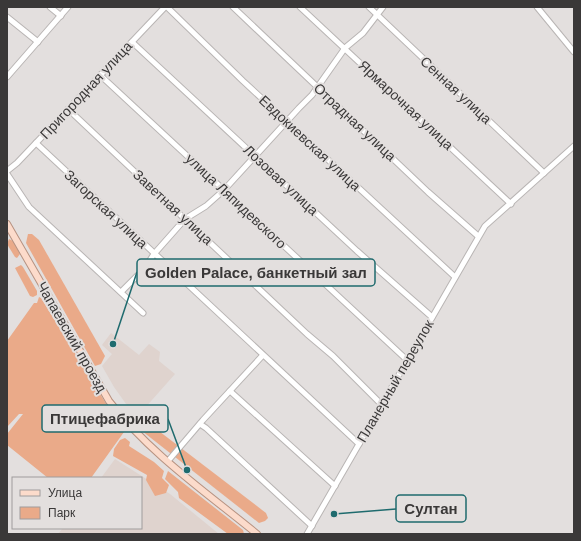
<svg xmlns="http://www.w3.org/2000/svg" width="581" height="541" viewBox="0 0 581 541" font-family="Helvetica,sans-serif">
	<style>
		.built { fill: #dfd3ce }
		.green { fill: #eaaa89 }
		.lines { fill: none; stroke-linecap: round; stroke-linejoin: round }
		.minor-casing { stroke: #b9b5b4; stroke-width: 7 }
		.major-casing { stroke: #b79281; stroke-width: 8 }
		.minor { stroke: #fff; stroke-width: 5 }
		.major { stroke: #fcdbcb; stroke-width: 6 }
		.labels { text-anchor: middle; dominant-baseline: central; stroke-width: 4; stroke-linejoin: round; paint-order: stroke }
		.street-label { font-size: 14px; fill: #3a3838; stroke: #e3dfde }
		.leader { fill: none; stroke: #1f6b6e; stroke-width: 1.5 }
		.callout-dot { fill: #1f6b6e; stroke: #e3dfde; stroke-width: 1.5 }
		.callout { fill: #e3dfde; stroke: #1f6b6e; stroke-width: 1.5 }
		.callout-label { font-size: 15px; text-anchor: middle; font-weight: bold; fill: #3a3838 }
	</style>
	<rect width="100%" height="100%" fill="#e3dfde"/>
	<g class="built">
		<path d="M111,333L139,355L149,344L160,352L159,361L175,374L136,418L114,387L102,366L112,354L102,345Z"/>
		<path d="M115,459L170,494L219,534H58L63,528H141V478H101Z"/>
	</g>
	<g class="green">
		<path d="M28,234H32L39,240L105,356L101,364L95,366L26,243Z"/>
		<path d="M9,239L13,241L20,254L17,258L15,257L7,244Z"/>
		<path d="M21,265L23,267L37,291V295L33,297L30,296L15,268Z"/>
		<path d="M39,297L41,298L121,428L120,430L122,429L124,432L91,478H48L7,445V434L23,414H19L7,427V341L34,303H37Z"/>
		<path d="M145,423L151,425L266,513L268,518L265,521L259,523L142,431L141,427Z"/>
		<path d="M125,438L130,442L129,446L154,462L164,471L162,478L169,485L166,493L155,496L146,480L147,475L113,456L114,449L120,440Z"/>
		<path d="M168,471L243,530L244,534H228L179,498L178,492L165,479Z"/>
	</g>
	<g class="lines">
		<defs>
			<g id="minor">
				<path d="M50,7L61,16"/>
				<path d="M167,7L243,81L455,277"/>
				<path d="M233,7L428,192L478,236"/>
				<path d="M300,7L511,204"/>
				<path d="M369,7L544,173"/>
				<path d="M537,7L574,52"/>
				<path d="M7,17L38,42"/>
				<path d="M132,42L357,251L432,317"/>
				<path d="M100,75L407,360"/>
				<path d="M7,77L68,7"/>
				<path d="M68,109L307,334L333,356L382,405"/>
				<path d="M36,143L359,444"/>
				<path d="M7,171L17,163L165,7"/>
				<path d="M7,174L29,207L143,313"/>
				<path d="M121,292L145,268L154,254L185,219L206,206L224,190L299,108L312,95L345,48L363,33L383,7"/>
				<path d="M230,391L335,486"/>
				<path d="M200,424L206,428L312,526"/>
				<path d="M168,461L203,420L263,355"/>
				<path d="M307,534L485,226L574,146"/>
			</g>
			<path id="major" d="M7,224L109,401C149,453 207,493 257,534"/>
		</defs>
		<use href="#minor" class="minor-casing"/>
		<use href="#major" class="major-casing"/>
		<use href="#minor" class="minor"/>
		<use href="#major" class="major"/>
	</g>
	<g class="labels">
		<g class="street-label">
			<text transform="translate(86 90) rotate(-47)">Пригородная улица</text>
			<text transform="translate(456 90) rotate(43)">Сенная улица</text>
			<text transform="translate(406 105) rotate(43)">Ярмарочная улица</text>
			<text transform="translate(355 122) rotate(43)">Отрадная улица</text>
			<text transform="translate(310 143) rotate(43)">Евдокиевская улица</text>
			<text transform="translate(281 180) rotate(43)">Лозовая улица</text>
			<text transform="translate(236 201) rotate(43)">улица Ляпидевского</text>
			<text transform="translate(173 207) rotate(43)">Заветная улица</text>
			<text transform="translate(106 209) rotate(43)">Загорская улица</text>
			<text transform="translate(72 337) rotate(60)">Чапаевский проезд</text>
			<text transform="translate(395 381) rotate(-60)">Планерный переулок</text>
		</g>
	</g>
	<path class="leader" d="M113 344L137 272M187 470L168 419M334 514L396 509"/>
	<g class="callout-dot">
		<circle cx="113" cy="344" r="4"/>
		<circle cx="187" cy="470" r="4"/>
		<circle cx="334" cy="514" r="4"/>
	</g>
	<g class="callout">
		<rect x="137" y="259" width="238" height="27" rx="4"/>
		<rect x="42" y="405" width="126" height="27" rx="4"/>
		<rect x="396" y="495" width="70" height="27" rx="4"/>
	</g>
	<g class="callout-label">
		<text x="256" y="278">Golden Palace, банкетный зал</text>
		<text x="105" y="424">Птицефабрика</text>
		<text x="431" y="514">Султан</text>
	</g>
	<rect width="581" height="541" fill="none" stroke="#3a3838" stroke-width="16"/>
	<rect x="12" y="477" width="130" height="52" fill="#e3dfde" stroke="#9f9c9c"/>
	<rect x="20" y="490" width="20" height="6" fill="#fcdbcb" stroke="#9f9c9c"/>
	<text x="48" y="497" font-size="12" fill="#3a3838">Улица</text>
	<rect x="20" y="507" width="20" height="12" fill="#eaaa89" stroke="#9f9c9c"/>
	<text x="48" y="517" font-size="12" fill="#3a3838">Парк</text>
</svg>
